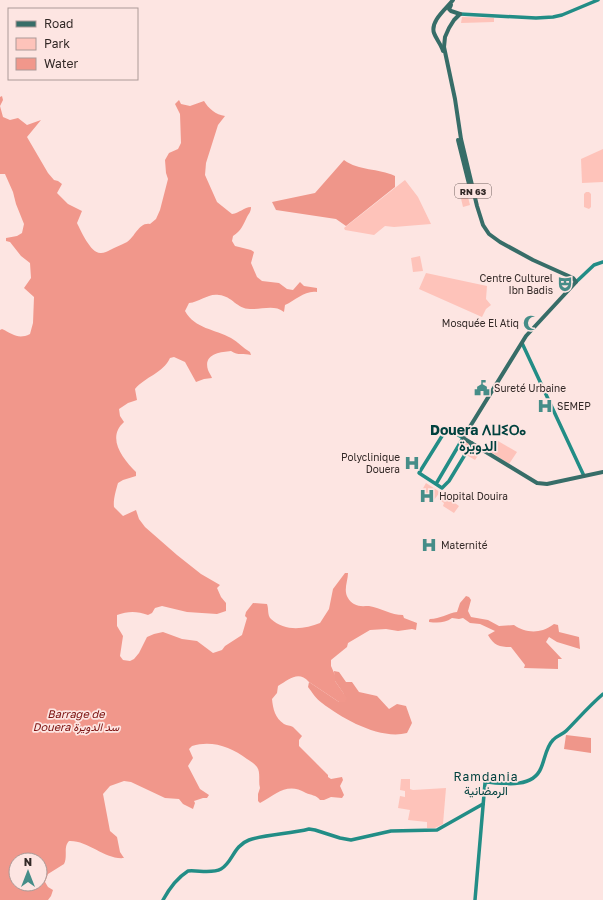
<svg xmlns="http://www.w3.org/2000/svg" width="603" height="900" viewBox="0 0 603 900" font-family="'Golos Text',Vazirmatn,'Noto Sans Tifinagh',sans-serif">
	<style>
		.green { fill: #fec3ba }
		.forest { fill: #ef968a }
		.water { fill: #f1978b; fill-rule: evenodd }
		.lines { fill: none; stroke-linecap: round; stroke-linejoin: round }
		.secondary { stroke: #228d86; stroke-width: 3.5 }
		.primary { stroke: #376d68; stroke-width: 4 }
		.labels { text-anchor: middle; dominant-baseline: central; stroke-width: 3.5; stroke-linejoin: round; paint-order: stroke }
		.shield { fill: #fde5e2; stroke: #70615f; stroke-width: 1 }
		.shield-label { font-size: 9px; font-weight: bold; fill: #332927 }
		.poi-label { font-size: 10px; fill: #332927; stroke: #fde5e2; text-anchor: start }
		.water-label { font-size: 11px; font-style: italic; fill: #7b100e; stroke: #fde5e2 }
		.quarter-label { font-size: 12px; letter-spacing: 1px; fill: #00413e; stroke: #fde5e2 }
		.district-label { font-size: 14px; font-weight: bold; fill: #00413e; stroke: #fde5e2 }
	</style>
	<rect width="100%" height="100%" fill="#fde5e2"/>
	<g class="green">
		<path d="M462,17L494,18V22L461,23Z"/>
		<path d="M603,149V182L582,183L581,159Z"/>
		<path d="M405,180L418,197L431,224L394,227L385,226L374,235L345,230L344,228Z"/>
		<path d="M466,189L470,205L463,207L459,190Z"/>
		<path d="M586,192H589L591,194V207L589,209L584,207V194Z"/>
		<path d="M420,256L423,271L413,272L411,258Z"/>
		<path d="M426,273L487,286L486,299L491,305L486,309L482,317L419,289Z"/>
		<path d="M464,440L481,451L475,460L458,450Z"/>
		<path d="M498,441L517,452L509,464L491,452Z"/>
		<path d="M426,483L440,492L434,500L421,492Z"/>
		<path d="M451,493L456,496L452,501L459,506L454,513L443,506L444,503L438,499L441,494L448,498Z"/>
		<path d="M401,779H410V789L413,790L446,788L443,824L435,828H427V822L408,820L410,810L398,808L400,796L405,797V791L400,790Z"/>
	</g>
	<g class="forest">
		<path d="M344,160C359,171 378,168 395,176V187L346,226L336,219L276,210L272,202L315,193Z"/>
		<path d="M466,596L469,597L471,600L468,611L471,617L488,620L499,626L514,625C522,631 533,633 543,630C546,629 551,626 554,624L558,625L559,632L579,637L580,649L557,642L549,637L546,642L562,659H558V669L524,668L525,665L511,647C500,647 494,646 488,635L495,631L480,624L470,623L463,618L459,619L452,618C445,623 438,623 429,622V620L430,619C440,619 448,613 457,612L460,603Z"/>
		<path d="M334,671L339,672L346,682H352L359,692L377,696L389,709L397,704L406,706L412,723L407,733C380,740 343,719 322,703C316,699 312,692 308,687L309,682L339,702L344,694L335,681Z"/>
		<path d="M566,735L591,738V753L564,749Z"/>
	</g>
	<path class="water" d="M2,96L3,100L0,106L3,117L10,120L18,118L27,125L41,120L27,137L48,173L54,180L58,181L62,184L57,193L68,204L82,211L77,223C81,231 91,254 101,253C104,253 108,251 110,250C115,247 122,245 127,242C135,237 139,222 150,224L156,219L160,210L168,179L166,173L165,160L169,153L178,149L181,143L180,114L175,104L179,100L181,104L190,106L204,101C208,108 216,115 225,116L218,125L206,163L205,175L217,202L232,214C240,213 244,207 251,207C251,212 249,213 247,217C243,225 241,231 233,236L232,241L235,246L251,250L254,252L251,263L257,277L262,281L279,283L287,289L293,290L300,282L304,286L317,288V292C305,290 296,300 285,305L284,312C274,304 261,310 250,309C237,309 232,296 219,295C208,293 200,302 189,303L185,311C195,329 215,329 231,338C238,342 243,348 250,352L251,355C244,353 238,356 231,351C220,352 203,354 208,370C209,373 211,375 212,378L204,379L196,382L185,362L174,357L170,358C163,373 145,377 135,389L137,400L128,403L119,409L120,416L124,422C106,438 123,459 136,472V476L123,480L118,483C116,490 113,500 114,507L123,516L136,510L139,519L145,527L177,555L201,574L220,585L217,588L221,597L226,603V611L217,614L187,612L162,606L155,608L152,613L148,615C137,611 128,611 117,615V626L123,636L120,656L123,660L130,661L134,659L139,653L147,637L154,634L163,632L182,639L197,641L213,653L222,650L225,646L242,635L247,618L245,616L246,612L253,603L267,604C269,609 267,615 271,619C285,632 305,629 320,623L329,609L333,589L345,573H348C348,581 343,590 348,598C349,600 352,603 354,604C359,607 364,606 369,606C381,608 391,615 403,615L404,618L417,623L416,630L412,629L398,631L386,629L370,630L348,643L347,647L331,660V666L335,675V681L347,698L345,702H339L309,682C298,670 289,680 278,686L277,693L272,699C273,709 275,718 284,724C287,726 290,725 293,727C296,730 299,733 302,736L299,740V746L328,775V777L331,779L342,777L343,780L340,786L344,795L342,798L331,797L324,800H320C316,795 311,795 306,793C287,782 277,794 260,803L258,801V794L260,788C258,781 261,773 257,767C255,764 250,761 247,759C231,747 212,740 192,746L189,749L193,758L188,766L200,789L209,795L207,798H203L194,801L195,803L193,809L183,804L179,799L165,798L131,782L124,781L110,786L103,794L110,831L117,837L120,852L124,858C105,860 88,840 69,841C63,847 68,856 64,864L48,874L45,882L48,887L53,890L51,896L48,900H0V330L2,329C13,334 18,340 30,334L33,323L34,297L24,288L31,278L30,263L21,256L10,242L6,241V238L17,236L22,233L24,224L16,204L13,192L5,174H0V97ZM16,860H40V884H16Z"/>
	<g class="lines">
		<g class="secondary">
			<path d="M460,14L536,18L553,17L562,15L598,0"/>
			<path d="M576,282L594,265L603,262"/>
			<path d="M522,343L584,476"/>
			<path d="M436,484L463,438L447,428L419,473L442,488L449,481L472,443"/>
			<path d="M163,900C169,889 177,878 188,871C198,870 212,874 221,869C233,862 233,846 249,840C266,834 290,834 309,829L315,830L340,838L351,840L391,831L437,830L483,804"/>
			<path d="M475,900L485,783L488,782C505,784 533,788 541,768C545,759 546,747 553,740C556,736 562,735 566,731C578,719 589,706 603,694"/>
		</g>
		<g class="primary">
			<path d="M451,5L449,9L451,11L460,14"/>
			<path d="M460,14L454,20L449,28L445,37L444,47L455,99L461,139L477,206L483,225L489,234L500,242L533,260L573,278L576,282L526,336L463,438L537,483L547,484L603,472"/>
			<path d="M443,51C441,44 436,39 434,33C430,21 446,9 453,0"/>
			<path d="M458,140L470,188"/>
		</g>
	</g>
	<defs>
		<symbol id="theatre-bare" viewBox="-9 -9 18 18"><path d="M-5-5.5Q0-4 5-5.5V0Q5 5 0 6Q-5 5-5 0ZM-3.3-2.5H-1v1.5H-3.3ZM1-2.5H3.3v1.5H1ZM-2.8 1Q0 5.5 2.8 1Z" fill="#468d88" stroke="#fde5e2" stroke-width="2.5" paint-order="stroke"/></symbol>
		<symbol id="mosque-bare" viewBox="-9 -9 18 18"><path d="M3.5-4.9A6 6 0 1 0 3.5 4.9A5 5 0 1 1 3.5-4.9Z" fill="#468d88" stroke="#fde5e2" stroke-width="2.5" paint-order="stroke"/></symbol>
		<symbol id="civic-bare" viewBox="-9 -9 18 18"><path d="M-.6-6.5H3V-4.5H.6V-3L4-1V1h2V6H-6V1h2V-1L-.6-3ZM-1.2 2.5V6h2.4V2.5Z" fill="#468d88" stroke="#fde5e2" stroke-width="2.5" paint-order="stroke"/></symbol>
		<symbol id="hospital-bare" viewBox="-9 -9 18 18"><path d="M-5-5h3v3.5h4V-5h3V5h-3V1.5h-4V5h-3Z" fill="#468d88" stroke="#fde5e2" stroke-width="2.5" paint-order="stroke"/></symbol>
	</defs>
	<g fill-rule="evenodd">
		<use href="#theatre-bare" x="554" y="273" width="22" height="22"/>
		<use href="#mosque-bare" x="520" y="312" width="22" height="22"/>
		<use href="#civic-bare" x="471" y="377" width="22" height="22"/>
		<use href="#hospital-bare" x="534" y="395" width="22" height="22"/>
		<use href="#hospital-bare" x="401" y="452" width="22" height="22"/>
		<use href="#hospital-bare" x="416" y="485" width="22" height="22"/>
		<use href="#hospital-bare" x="418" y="534" width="22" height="22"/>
	</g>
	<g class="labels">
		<rect class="shield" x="455" y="184" width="36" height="14" rx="3"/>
		<g class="shield-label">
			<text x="473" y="191">RN 63</text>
		</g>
		<g class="poi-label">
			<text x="553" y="278" text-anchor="end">Centre Culturel<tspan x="553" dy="12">Ibn Badis</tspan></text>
			<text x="519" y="323" text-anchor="end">Mosquée El Atiq</text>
			<text x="494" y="388">Sureté Urbaine</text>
			<text x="557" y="406">SEMEP</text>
			<text x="400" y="457" text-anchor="end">Polyclinique<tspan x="400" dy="12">Douera</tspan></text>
			<text x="439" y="496">Hopital Douira</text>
			<text x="441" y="545">Maternité</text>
		</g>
		<g class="water-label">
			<text x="76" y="713">Barrage de<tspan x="76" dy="13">Douera سد الدويرة</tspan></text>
		</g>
		<g class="quarter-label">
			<text x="486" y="776">Ramdania<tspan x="486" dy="14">الرمضانية</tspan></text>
		</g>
		<g class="district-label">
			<text x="478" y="429">Douera ⴷⵡⵉⵔⴰ<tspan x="478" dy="16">الدويرة</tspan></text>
		</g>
	</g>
	<rect x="8" y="8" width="130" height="72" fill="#fde5e2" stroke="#ac9a97"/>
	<rect x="16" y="21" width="20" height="6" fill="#376d68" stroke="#ac9a97"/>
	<text x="44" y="28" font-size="12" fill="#332927">Road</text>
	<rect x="16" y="38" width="20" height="12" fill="#fec3ba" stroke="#ac9a97"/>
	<text x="44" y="48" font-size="12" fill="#332927">Park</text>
	<rect x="16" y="58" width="20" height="12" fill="#f1978b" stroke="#ac9a97"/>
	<text x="44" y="68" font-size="12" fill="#332927">Water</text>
	<g transform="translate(28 872)"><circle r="19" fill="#fde5e2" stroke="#ac9a97"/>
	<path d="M0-3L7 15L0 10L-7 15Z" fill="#468d88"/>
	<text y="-6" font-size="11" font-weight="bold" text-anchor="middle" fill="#332927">N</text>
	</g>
</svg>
